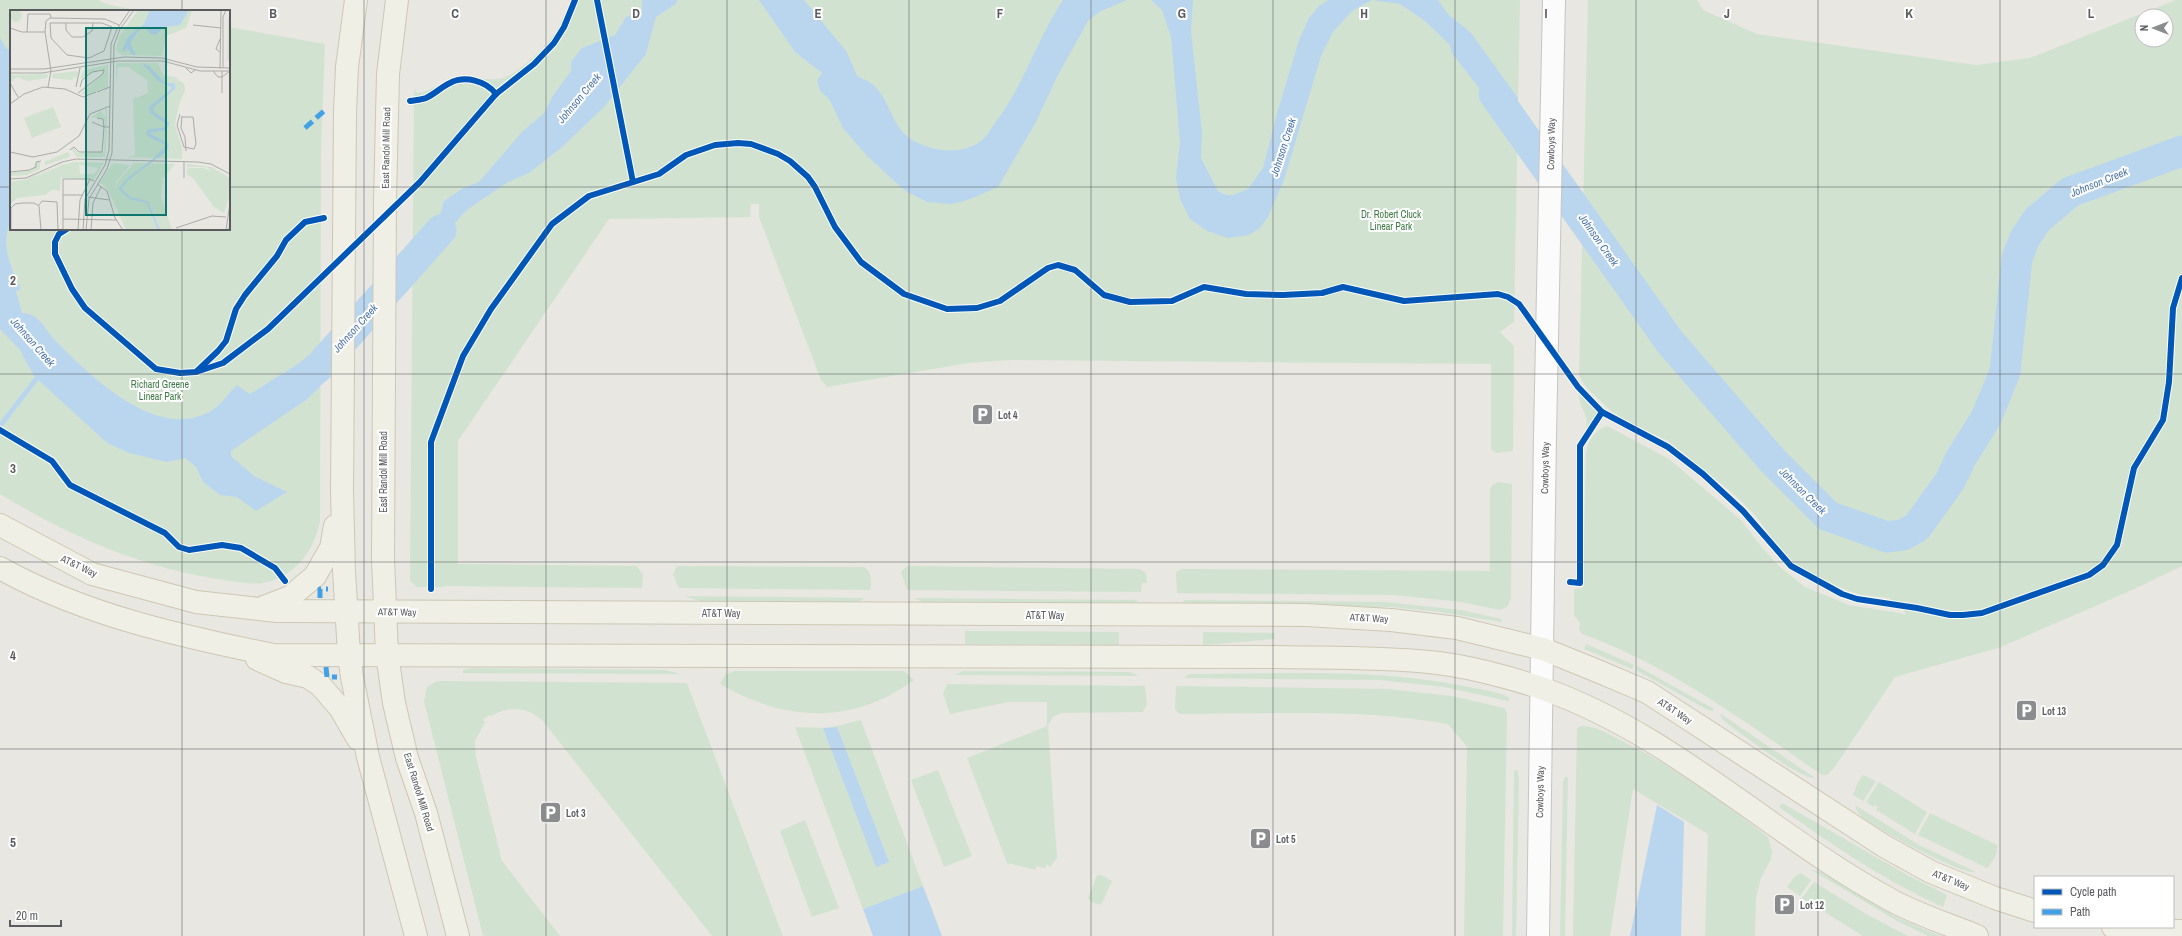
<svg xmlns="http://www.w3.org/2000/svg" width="2182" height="936" viewBox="0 0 2182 936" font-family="'Archivo Narrow',sans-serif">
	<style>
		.green { fill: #d1e3d0; fill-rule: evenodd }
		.water { fill: #bad6ee }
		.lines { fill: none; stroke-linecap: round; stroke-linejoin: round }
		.stream { stroke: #bad6ee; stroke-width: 5 }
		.river { stroke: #bad6ee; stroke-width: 31 }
		.minor-casing { stroke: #c5c5c4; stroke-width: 24 }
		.major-casing { stroke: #cdc7b3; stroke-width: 24 }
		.minor { stroke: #fcfbfb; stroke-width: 22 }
		.major { stroke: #f0efe6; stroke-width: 22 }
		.quiet { stroke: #42a1e6; stroke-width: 5; stroke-dasharray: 10 5; stroke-linecap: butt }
		.cycleway-casing { stroke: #fff; stroke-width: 8 }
		.cycleway { stroke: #0057b8; stroke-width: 6 }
		.grid { fill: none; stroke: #595b5f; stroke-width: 1; stroke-opacity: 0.55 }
		.labels { text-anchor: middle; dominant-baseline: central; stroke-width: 4; stroke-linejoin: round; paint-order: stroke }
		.street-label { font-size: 10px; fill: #595b5f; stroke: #fff }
		.park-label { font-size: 10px; fill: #3d7a43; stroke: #fff }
		.poi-label { font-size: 10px; font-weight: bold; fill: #595b5f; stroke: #fff; text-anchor: start }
		.water-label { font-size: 11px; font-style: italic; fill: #4b74aa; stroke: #fff }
		.inset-river { fill: none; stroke: #bad6ee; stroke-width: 2 }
		.inset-road { fill: none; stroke: #ababaa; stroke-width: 1 }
		.view { fill: #0f766e; fill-opacity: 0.15; stroke: #0f766e; stroke-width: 2 }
		.inset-edge { fill: none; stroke: #595b5f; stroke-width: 2 }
		.grid-label { font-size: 13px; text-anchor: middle; font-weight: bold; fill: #595b5f; stroke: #fff; stroke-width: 4; stroke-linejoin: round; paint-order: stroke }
	</style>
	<rect width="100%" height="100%" fill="#e8e7e2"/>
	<g class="green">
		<path d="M0,0H98L106,4L141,11H11V229H229V27L325,44L321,150L320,521C315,547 300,570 274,580C258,587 240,582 223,580C142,568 69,536 0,494Z"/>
		<path d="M571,0H1520L1514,322L1500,332L1514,346L1513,451L1496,453L1491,449V364L1012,360L968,363L827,387L821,380L759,217V204H751L750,217L609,219L458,441V564L637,566L643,575L642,588L445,586L444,585V587H417L410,581L414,89L417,93C432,92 442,80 456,78C471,76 485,80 499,79C515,77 546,47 555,33C562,23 566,11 571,0Z"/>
		<path d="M1588,0H1697L1703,10L1757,34L1976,65L2030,58L2176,0H2182V566L2132,590L2001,647L1895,677L1834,768L1827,775H1822C1745,722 1671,666 1582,634L1579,630L1580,623L1574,615V589L1583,588L1586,454C1588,440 1594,431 1607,426L1669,459L1741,520L1760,545L1781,568L1805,587L1849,605L1900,613L1905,615V612L1889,598L1862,595L1849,591L1821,579L1791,561L1780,550L1756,516L1736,496L1668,441L1630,423L1611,411L1587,388L1579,376ZM2142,16H2166V40H2142Z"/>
		<path d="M1579,392L1598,413L1586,429C1590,412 1578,410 1579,392Z"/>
		<path d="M1498,482L1512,484L1511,599L1507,607L1500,610L1461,602L1394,595L1177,593L1176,572L1182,569L1490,571V489L1492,485Z"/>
		<path d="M677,566L864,567C872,572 872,582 870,590L679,588L673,574Z"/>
		<path d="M907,566L1140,569L1146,573L1147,583H1142L1141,592L907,590L901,572Z"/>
		<path d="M684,596L865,598L860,601L843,603L700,601Z"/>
		<path d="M914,598L1139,600L1131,604L925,603Z"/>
		<path d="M1183,600L1384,602L1461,610L1501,619L1502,622L1440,612L1391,607L1187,605Z"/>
		<path d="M965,631L1119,632V645L965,644Z"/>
		<path d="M1203,632L1274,633L1275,639L1203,645Z"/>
		<path d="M1586,644L1634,665L1632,669L1584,649Z"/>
		<path d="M1637,666L1714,709L1712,711L1708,710L1636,670Z"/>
		<path d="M472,668L665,670L681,674L463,673V670Z"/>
		<path d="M734,671H904L914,680C852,726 783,721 720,684L725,675Z"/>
		<path d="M963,671L1130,672L1139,676L954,675Z"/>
		<path d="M1189,674C1280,674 1374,668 1463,686C1479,689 1497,691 1510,698L1508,701L1444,687L1380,680L1184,678Z"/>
		<path d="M437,681L687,683L783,936H712L542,720C526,706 509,706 491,716L489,715L483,720L485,722L475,741L476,757L502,861L560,936H483L424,701L427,687Z"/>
		<path d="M947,684L1145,686L1147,704L1143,712L1062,713L1053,717L1048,726L1057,858L1050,867L1047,864L1045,868L1036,866V870L1007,863L967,758L1047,726V702H1009L950,714L943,694Z"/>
		<path d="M1176,686L1387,689L1452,696L1504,708L1507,713L1503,936H1464L1467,747L1448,724C1361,708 1269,714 1181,714L1177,712L1175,708Z"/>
		<path d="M1721,714L1815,778C1799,779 1741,733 1725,722L1720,716Z"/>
		<path d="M861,720L923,886L863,909L795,727L829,728Z"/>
		<path d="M1582,726C1597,726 1610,735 1622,741C1675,767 1722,801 1768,837L1772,851L1771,859L1761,878L1756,898L1755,936H1705L1708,834L1633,789L1610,936H1573L1577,728Z"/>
		<path d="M938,770L972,856L944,867L911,780Z"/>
		<path d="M1514,770H1517L1519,779L1516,936H1512Z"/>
		<path d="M1863,775L1876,781L1863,801L1853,795L1858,782Z"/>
		<path d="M1565,777H1568L1565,936H1560L1563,782Z"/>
		<path d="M1879,782L1927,812L1915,834L1876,810L1878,807L1875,805L1873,807L1866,802Z"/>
		<path d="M1782,803L1909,876L1947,895L1943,907C1883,880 1831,844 1779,807Z"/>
		<path d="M1855,805L1919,845L1976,872C1961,875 1875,828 1861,816C1858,813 1856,809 1855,805Z"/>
		<path d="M1930,813L1997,845C1999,852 1993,862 1987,868L1918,835Z"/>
		<path d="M805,820L839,908L812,917L780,831Z"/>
		<path d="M1810,869L1821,872L1898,918L1940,936H1928L1897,921Z"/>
		<path d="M1801,873L1811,880L1800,896L1787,887L1795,876Z"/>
		<path d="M1097,875H1101L1112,881L1101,905L1091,902L1088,898Z"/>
		<path d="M1814,882L1866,914L1908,936H1863L1802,898Z"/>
	</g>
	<g class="water">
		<path d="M642,0H677V3L656,17L646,54L604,107L561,148L529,173L508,182L468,209L459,218L413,281V240C428,233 442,219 443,202L463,188L479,182L522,132L544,113L552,97L571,71V62L582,48L615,35L626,17L642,10Z"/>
		<path d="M759,0H804L847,52L857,76C861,78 867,80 871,83C891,98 890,128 914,141C934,152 964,156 983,139C988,135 991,128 995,123C1024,85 1037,39 1063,0H1127L1099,12L1088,21L1057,77L1036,122L998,187L968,200L951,204L927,202L904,190L867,156L843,128L829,99L820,91L817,81L822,73L795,52Z"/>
		<path d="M1151,0H1193L1191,31L1202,132L1201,158L1218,191L1226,195H1233L1248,189L1263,168L1278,110L1299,40L1309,18L1320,5L1329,0H1438L1448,14L1471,33L1518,98L1517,137L1451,52L1450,45L1425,21L1400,4L1372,0L1352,11L1333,32L1321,56L1284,180L1268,217L1260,228L1249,235L1228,238L1207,231L1190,219L1180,199L1176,178L1180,143L1171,37L1162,10Z"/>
		<path d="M0,38L7,49L11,50V221C0,244 10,266 21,289L16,291L22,313C40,313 45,330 55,340C90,376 154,439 207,413C222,406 226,395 237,385L250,394L320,350V387L306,400L231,451V456L254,476L287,492L256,511L237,497L220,495L203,482L196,467L185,458L167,462L129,453L107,443L34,376L20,350L0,329Z"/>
		<path d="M837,727L889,862L876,867L823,728Z"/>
		<path d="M1657,805L1684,822L1681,936H1630Z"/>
		<path d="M923,886L942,936H873L863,909Z"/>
	</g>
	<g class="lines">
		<path class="stream" d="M0,426L40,374"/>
		<g class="river">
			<path d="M1494,94L1670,342L1773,461L1828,516L1887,537L1903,535L1917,527L1950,481L1961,458L1986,418L2005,372L2017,258L2025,238L2037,220L2070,192L2182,151"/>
			<path d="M287,393L320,366L441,230"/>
		</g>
		<defs>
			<path id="minor" d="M1538,936L1545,436L1554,0"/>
			<g id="major">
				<path d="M356,0L347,67L345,112L342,491L344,571L349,654L352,677L368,757L416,936"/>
				<path d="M397,0L388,74L385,200L383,559L387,654L394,703L407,758L426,813L458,936"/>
				<path d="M0,525L92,574L196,602L277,611L1305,615L1391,620L1457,628L1543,649L1595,670L1647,692L1884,846L1931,872L1995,898L2035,911"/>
				<path d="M0,568C84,615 180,636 273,655L1278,657C1328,658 1379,657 1429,662C1463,665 1509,677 1541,688C1673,734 1771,835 1891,900C1918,915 1948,924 1977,936"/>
				<path d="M264,607L290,597L315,576L331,548L335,526"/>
				<path d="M257,659L286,672L308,677L320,685L340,708L358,739"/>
				<path d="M2113,927L2134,930L2182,931"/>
			</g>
		</defs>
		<use href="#minor" class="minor-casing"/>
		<use href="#major" class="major-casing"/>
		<use href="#minor" class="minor"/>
		<use href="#major" class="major"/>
		<g class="quiet">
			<path d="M305,128L325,110"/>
			<path d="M320,598V589H328"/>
			<path d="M326,667L327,677H337"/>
		</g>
		<defs>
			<g id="cycleway">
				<path d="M597,0L633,182"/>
				<path d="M410,101C415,100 421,100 426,98C435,94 441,87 450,83C465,75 486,81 496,94"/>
				<path d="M67,229L59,234L55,242V254L72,289L85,308L156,369L180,373L196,372L218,351L226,341L236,309L245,295L277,256L286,240L305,222L324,218"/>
				<path d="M196,372L223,363L268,329L420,182L496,94L534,64L554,43L564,27L575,0"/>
				<path d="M0,430L52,461L70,485L165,533L179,547L189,550L222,545L241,548L275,568L285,581"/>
				<path d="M1570,582L1580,583V446L1602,412"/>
				<path d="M431,589V442L463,356L491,309L552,224L589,196L659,174L686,155L715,145L738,143L751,144L778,154L790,161L808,177L815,187L835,227L861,262L904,294L947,309L977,308L1000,301L1048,268L1058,265L1075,270L1104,295L1130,302L1172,301L1204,287L1246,294L1283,295L1322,293L1343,287L1404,301L1498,294L1508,297L1519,304L1578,387L1602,412L1668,447L1703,474L1743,511L1791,566L1842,594L1857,599L1917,608L1950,615H1963L1982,613L2089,575L2103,565L2117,545L2134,468L2163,420L2169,382L2173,308L2182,278"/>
			</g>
		</defs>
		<use href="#cycleway" class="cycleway-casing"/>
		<use href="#cycleway" class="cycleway"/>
	</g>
	<path class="grid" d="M182,0V11M364,0V936M546,0V936M727,0V936M909,0V936M1091,0V936M1273,0V936M1455,0V936M1636,0V936M1818,0V936M2000,0V936M0,187H11M229,187H2182M182,229V936M0,374H2182M0,562H2182M0,749H2182"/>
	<defs>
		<symbol id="parking-square" viewBox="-11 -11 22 22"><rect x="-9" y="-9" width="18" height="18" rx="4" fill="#8b8c8d" stroke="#fff"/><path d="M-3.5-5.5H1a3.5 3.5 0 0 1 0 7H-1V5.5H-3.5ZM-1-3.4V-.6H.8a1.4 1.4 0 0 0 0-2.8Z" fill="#fff"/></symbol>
	</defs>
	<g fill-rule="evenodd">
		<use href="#parking-square" x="970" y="402" width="25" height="25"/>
		<use href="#parking-square" x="2014" y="698" width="25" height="25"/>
		<use href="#parking-square" x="538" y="800" width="25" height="25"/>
		<use href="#parking-square" x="1248" y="826" width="25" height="25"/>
		<use href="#parking-square" x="1772" y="892" width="25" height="25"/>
	</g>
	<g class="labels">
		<g class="street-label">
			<text transform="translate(1551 144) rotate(-89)">Cowboys Way</text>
			<text transform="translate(386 148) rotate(-89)">East Randol Mill Road</text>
			<text transform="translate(1545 468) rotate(-89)">Cowboys Way</text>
			<text transform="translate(383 472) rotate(-90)">East Randol Mill Road</text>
			<text transform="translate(79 566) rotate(25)">AT&amp;T Way</text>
			<text transform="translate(397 612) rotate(1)">AT&amp;T Way</text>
			<text x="721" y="613">AT&amp;T Way</text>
			<text x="1045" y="615">AT&amp;T Way</text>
			<text transform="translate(1369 618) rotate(3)">AT&amp;T Way</text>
			<text transform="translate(1675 711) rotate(33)">AT&amp;T Way</text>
			<text transform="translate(419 792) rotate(73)">East Randol Mill Road</text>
			<text transform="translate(1540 792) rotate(-89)">Cowboys Way</text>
			<text transform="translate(1951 880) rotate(22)">AT&amp;T Way</text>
		</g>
		<g class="park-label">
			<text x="1391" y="214">Dr. Robert Cluck<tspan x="1391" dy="12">Linear Park</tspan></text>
			<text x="160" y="384">Richard Greene<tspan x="160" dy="12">Linear Park</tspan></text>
		</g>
		<g class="poi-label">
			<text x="998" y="415">Lot 4</text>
			<text x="2042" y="711">Lot 13</text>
			<text x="566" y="813">Lot 3</text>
			<text x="1276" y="839">Lot 5</text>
			<text x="1800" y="905">Lot 12</text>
		</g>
		<g class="water-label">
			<text transform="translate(579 98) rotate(-50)">Johnson Creek</text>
			<text transform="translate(1283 147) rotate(-72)">Johnson Creek</text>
			<text transform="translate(2099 182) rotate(-22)">Johnson Creek</text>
			<text transform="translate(1599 240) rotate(55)">Johnson Creek</text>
			<text transform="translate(355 328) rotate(-48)">Johnson Creek</text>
			<text transform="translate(33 342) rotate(49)">Johnson Creek</text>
			<text transform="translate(1803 491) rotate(45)">Johnson Creek</text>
		</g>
	</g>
	<g transform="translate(10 10)">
		<rect width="220" height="220" fill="#e8e7e2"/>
		<path d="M0 6a6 6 0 1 1 12 0a6 6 0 1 1-12 0ZM128,0H182L176,18L156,26L152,46L111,45L106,40L108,28ZM218,8H220V51L217,50ZM106,53H148L153,65L165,67L174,74L175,80L169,95L165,114L172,138V149L117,147L125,145L123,89L138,83L137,70L118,57H108L106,73ZM98,55V77L75,85L72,83L95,63L91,59L70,69L74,60ZM66,61L69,62L65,76L67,68L64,67L62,70L42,68L43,64ZM0,65L37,64L38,65L37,68L18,71L7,67L1,72ZM43,97L51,117L22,128L14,108ZM95,99H97V116H95L94,108L81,107L91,101L96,107ZM95,119H97L95,147H67L62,140L64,138L68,143L94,142ZM58,142L60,147L35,155L34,152ZM27,152H30V159L17,165L0,166V163L22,159ZM65,152L94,153L84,170L51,168L50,181L42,180L35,185L7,188L0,194V172L19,169H16L45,156L55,153H56L43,157L22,168L52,155ZM69,155H72L88,158L84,164H70ZM103,153L120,155L106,172L104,180L108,171L124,153L165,154L153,168L151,187L162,220H116L98,180L90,172ZM177,154L201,157L220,168V185L214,203L204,197L183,168L176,164L178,158H193L202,161L196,157H177Z" fill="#d1e3d0" fill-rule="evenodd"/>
		<path d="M140,0H179L170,15L154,17L146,25L140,24L136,18L129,20L120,33L126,45H123L117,38L114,42L112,40L118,27L134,14ZM132,53L139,56L155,73H164L166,78L143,98L144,102L160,113L156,120L139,123L159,134L157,141L148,148H144L156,135L137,126L136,123L139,119L153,118L156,114L140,103L139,97L162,78L147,70Z" fill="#bad6ee"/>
		<path class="inset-river" d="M147,147L117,170L110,179L120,188L137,192L149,220"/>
		<path class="inset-road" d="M40,13H92L102,17L94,41L79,48L57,45L41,28ZM56,13V20L62,27H73L82,21L83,13M183,15L211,18M0,18L12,22H35L41,61L38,77M17,22L18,4H40L41,8M35,22L36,11L40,8L95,9L109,15M210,29L206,39L210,42M176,58L181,63L185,60M213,58V7L216,0M0,59H34L114,47L152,48L187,57L220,58M210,59L211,0M203,61L208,67H212L220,61M0,63H32L108,51H153L190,61H220M0,73L8,87M66,77L70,58M87,82L100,77M68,83L93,64L94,60L82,62L72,70L70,77M212,83V61M0,94L14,84L33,77L55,79L73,87L86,82M170,104L167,115L174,137L184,139L186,134L183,107H172M172,106L171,118L175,127L176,141M82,112L94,117L93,109L87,108M60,140L64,137L69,142H92L94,117H99M0,142L23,147L47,142L69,126L80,104L100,96M0,162L19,160L26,157V152L31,151M174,168V151M0,169L16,168L52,152L66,149L188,152L201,154L220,164M87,174L97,181L105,208L113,220M53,185H73M78,187L99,190M29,195L32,191L47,192L48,220M53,209L107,210M166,218L202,206L216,207M1,220V198L5,194L12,193H24L29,196L31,220M53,220V169H79L84,171M68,220L70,190L80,169M73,220L75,189L95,155L99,140L101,34L107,19L120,0M76,220L79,189L97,159L102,143L104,35L110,19L124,0M81,220L83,193L91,177M216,220L220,193M219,220L220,206"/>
		<path class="view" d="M76,18H156V205H76Z"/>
		<rect width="220" height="220" class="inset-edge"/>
	</g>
	<g class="grid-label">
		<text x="273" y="18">B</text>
		<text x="455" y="18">C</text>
		<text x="636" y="18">D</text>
		<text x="818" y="18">E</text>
		<text x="1000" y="18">F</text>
		<text x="1182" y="18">G</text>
		<text x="1364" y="18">H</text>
		<text x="1546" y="18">I</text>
		<text x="1727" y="18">J</text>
		<text x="1909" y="18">K</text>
		<text x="2091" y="18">L</text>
		<text x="13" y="285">2</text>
		<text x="13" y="473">3</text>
		<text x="13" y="660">4</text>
		<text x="13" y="847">5</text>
	</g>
	<rect x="2034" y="876" width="140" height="52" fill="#ffffff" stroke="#bdbdbf"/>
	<rect x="2042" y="889" width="20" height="6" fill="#0057b8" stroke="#bdbdbf"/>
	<text x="2070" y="896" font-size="12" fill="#595b5f">Cycle path</text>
	<rect x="2042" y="909" width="20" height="6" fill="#42a1e6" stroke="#bdbdbf"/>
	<text x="2070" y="916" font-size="12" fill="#595b5f">Path</text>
	<g transform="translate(2154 28) rotate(270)"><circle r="19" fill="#ffffff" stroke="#bdbdbf"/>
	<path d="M0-3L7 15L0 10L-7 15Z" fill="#8b8c8d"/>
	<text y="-6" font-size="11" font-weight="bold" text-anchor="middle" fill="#595b5f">N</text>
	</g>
	<path d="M10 920v6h51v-6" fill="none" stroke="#595b5f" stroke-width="2"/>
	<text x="16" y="920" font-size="12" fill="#595b5f" stroke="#ffffff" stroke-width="3" paint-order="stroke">20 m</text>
</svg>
